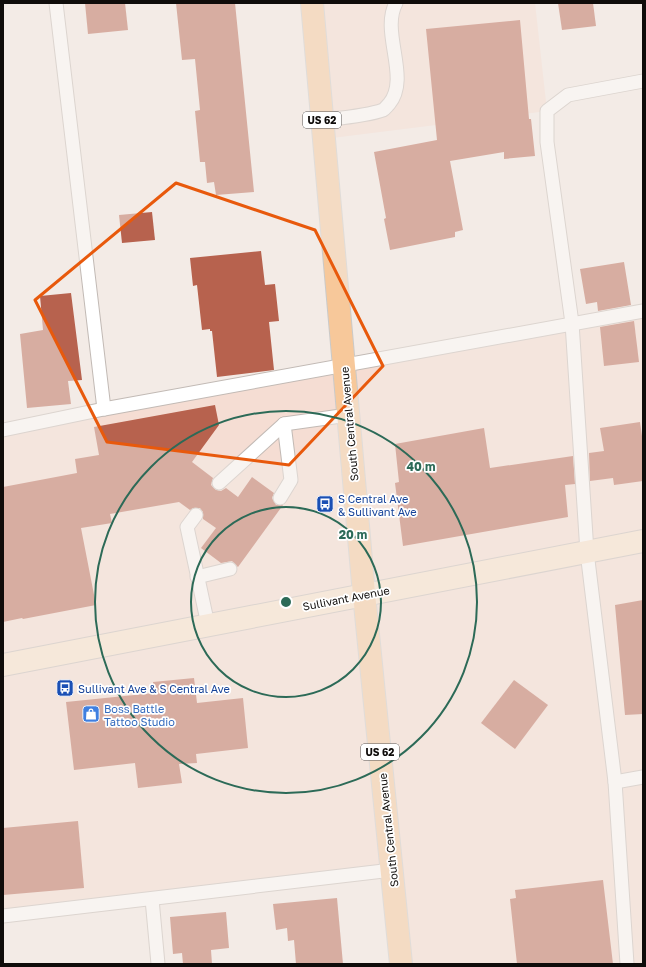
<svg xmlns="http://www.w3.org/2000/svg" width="646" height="967" viewBox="0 0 646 967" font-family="'Golos Text',sans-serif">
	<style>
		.commercial { fill: #f5ddd3 }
		.building { fill: #b7624e }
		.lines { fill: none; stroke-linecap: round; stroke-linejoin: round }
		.lane-casing { stroke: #c2bab5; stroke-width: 15 }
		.secondary-casing { stroke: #c2bab5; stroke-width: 24 }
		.primary-casing { stroke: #cacac9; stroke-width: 24 }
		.lane { stroke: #fff; stroke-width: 13 }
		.secondary { stroke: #fbe4cc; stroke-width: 22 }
		.primary { stroke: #f7c89a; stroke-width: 22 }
		.marked { fill: none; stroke: #e8590c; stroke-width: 3; stroke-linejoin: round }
		.ring { fill: none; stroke: #2c6a57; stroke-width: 2 }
		.labels { text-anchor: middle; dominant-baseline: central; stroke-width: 3.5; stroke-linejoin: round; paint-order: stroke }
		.shield { fill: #fff; stroke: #575554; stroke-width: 1 }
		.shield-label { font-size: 10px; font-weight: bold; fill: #0f0c0a }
		.street-label { font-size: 11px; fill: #0f0c0a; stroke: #fff }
		.transit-label { font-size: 11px; fill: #164399; stroke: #fff; text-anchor: start }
		.shop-label { font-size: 11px; fill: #366cbe; stroke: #fff; text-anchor: start }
		.centre { fill: #2c6a57; stroke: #fff; stroke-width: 2 }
		.ring-label { font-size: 12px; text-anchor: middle; font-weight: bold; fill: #2c6a57; stroke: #fff; stroke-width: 3.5; stroke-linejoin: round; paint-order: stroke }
	</style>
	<rect width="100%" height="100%" fill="#f3ebe6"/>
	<g class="commercial">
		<path d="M312,3H535L547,111L324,139Z"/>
		<path d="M643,311V964H401L392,870L3,916V430Z"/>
	</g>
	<g class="building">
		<path d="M85,3H125L128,30L88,34Z"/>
		<path d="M176,3H235L254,192L216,195L214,182L207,183L205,162H200L195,111L200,110L195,59L182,60Z"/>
		<path d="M558,3H593L596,26L562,30Z"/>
		<path d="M520,20L529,119H531L535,156L504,159V152L450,161L463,230L455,232V237L390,250L384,219L386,218L374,152L437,140L426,29Z"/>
		<path d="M152,212L155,240L122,243L119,215Z"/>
		<path d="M261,251L265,285L275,284L279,321L269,322L274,370L217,377L212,331H210V329L202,330L197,285L193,286L190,258Z"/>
		<path d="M624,262L631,305L598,311L597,302L586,304L580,269Z"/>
		<path d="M71,293L82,380L68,381L71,404L27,408L20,334L43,330L40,296Z"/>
		<path d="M634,321L639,362L604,366L600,327Z"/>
		<path d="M215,405L219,425L192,462L213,478L211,485L216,490L221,491L226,488L238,497L252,477L274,493L272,498L276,505H283L238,567L232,561L221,563L201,548L216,528L203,519V512L200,508H193L190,510L179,502L110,514L112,523L81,528L96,605L23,619L22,618L3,622V487L77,473L75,459L99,455L94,427Z"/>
		<path d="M640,422L643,443V481L614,485L613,478L590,481L589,453L604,451L600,428Z"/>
		<path d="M484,428L490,468L573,456L575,484L565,485L568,517L403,546L395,483L399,482L395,444Z"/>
		<path d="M643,600V714L625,715L615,605Z"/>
		<path d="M194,678L197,703L243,698L248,748L196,754L197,763L179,764L182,783L138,788L135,763L74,770L66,702L154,693L153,682Z"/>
		<path d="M514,680L548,705L515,749L481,723Z"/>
		<path d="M78,821L84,888L3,895V828Z"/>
		<path d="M603,880L613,964H517L510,899L516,898L515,890Z"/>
		<path d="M337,898L343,964H296L294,940L288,941L287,928L276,930L273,904Z"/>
		<path d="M226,912L229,948L211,950L212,964H183L182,953L173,954L170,917Z"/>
	</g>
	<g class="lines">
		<defs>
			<g id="lane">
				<path d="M56,3L104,409"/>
				<path d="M322,120C340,118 367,116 383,110C385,109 387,106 389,104C411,78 380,32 396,3"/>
				<path d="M3,430L104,409L643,311"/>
				<path d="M219,483L284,424L348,415"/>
				<path d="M280,498L291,480L284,424"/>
				<path d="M196,515L187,527L208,625"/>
				<path d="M197,577L230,569"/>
				<path d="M615,782L643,777"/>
				<path d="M152,899L158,964"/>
				<path d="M3,916L392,870"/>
				<path d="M627,964L615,782L587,552L572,323L547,142V111L568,95L643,81"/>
			</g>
			<path id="secondary" d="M3,665L643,541"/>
			<path id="primary" d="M312,3L364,594L401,964"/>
		</defs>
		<use href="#lane" class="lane-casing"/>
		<use href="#secondary" class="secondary-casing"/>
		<use href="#primary" class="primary-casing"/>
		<use href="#lane" class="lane"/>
		<use href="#secondary" class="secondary"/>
		<use href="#primary" class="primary"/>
	</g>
	<path d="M0 0H646V967H0ZM176,183L315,230L383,366L289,465L107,442L35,300Z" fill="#f3ebe6" fill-opacity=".55" fill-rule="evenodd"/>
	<path class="marked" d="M176,183L315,230L383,366L289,465L107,442L35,300Z"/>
	<g class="ring">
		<circle cx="286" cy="602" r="95"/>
		<circle cx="286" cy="602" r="191"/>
	</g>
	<defs>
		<symbol id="bus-square" viewBox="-11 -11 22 22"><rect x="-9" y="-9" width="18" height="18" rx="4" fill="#1a4fb4" stroke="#fff"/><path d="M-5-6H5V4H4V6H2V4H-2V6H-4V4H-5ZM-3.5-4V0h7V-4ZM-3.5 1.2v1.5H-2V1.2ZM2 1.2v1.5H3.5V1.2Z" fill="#fff"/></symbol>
		<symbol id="shop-square" viewBox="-11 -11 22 22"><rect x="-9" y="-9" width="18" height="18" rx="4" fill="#3f7fe0" stroke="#fff"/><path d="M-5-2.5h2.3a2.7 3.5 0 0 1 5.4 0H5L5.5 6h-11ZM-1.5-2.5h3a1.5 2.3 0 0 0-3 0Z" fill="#fff"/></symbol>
	</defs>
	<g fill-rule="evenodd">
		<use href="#bus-square" x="315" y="494" width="20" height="20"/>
		<use href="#bus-square" x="55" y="678" width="20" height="20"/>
		<use href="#shop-square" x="81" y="704" width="20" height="20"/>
	</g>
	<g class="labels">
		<g class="shield">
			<rect x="303" y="112" width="38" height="16" rx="3"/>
			<rect x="361" y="744" width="38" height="16" rx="3"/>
		</g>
		<g class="shield-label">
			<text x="322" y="120">US 62</text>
			<text x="380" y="752">US 62</text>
		</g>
		<g class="street-label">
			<text transform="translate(349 424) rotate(-95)">South Central Avenue</text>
			<text transform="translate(346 598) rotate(-11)">Sullivant Avenue</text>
			<text transform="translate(388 830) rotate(-96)">South Central Avenue</text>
		</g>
		<g class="transit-label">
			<text x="338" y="498">S Central Ave<tspan x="338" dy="13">&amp; Sullivant Ave</tspan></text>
			<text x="78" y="688">Sullivant Ave &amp; S Central Ave</text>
		</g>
		<g class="shop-label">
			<text x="104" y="708">Boss Battle<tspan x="104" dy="13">Tattoo Studio</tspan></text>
		</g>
	</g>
	<circle cx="286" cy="602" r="6" class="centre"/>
	<g class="ring-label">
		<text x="421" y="471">40 m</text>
		<text x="353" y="539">20 m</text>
	</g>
	<rect width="646" height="967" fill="none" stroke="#0f0c0a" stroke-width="8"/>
</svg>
